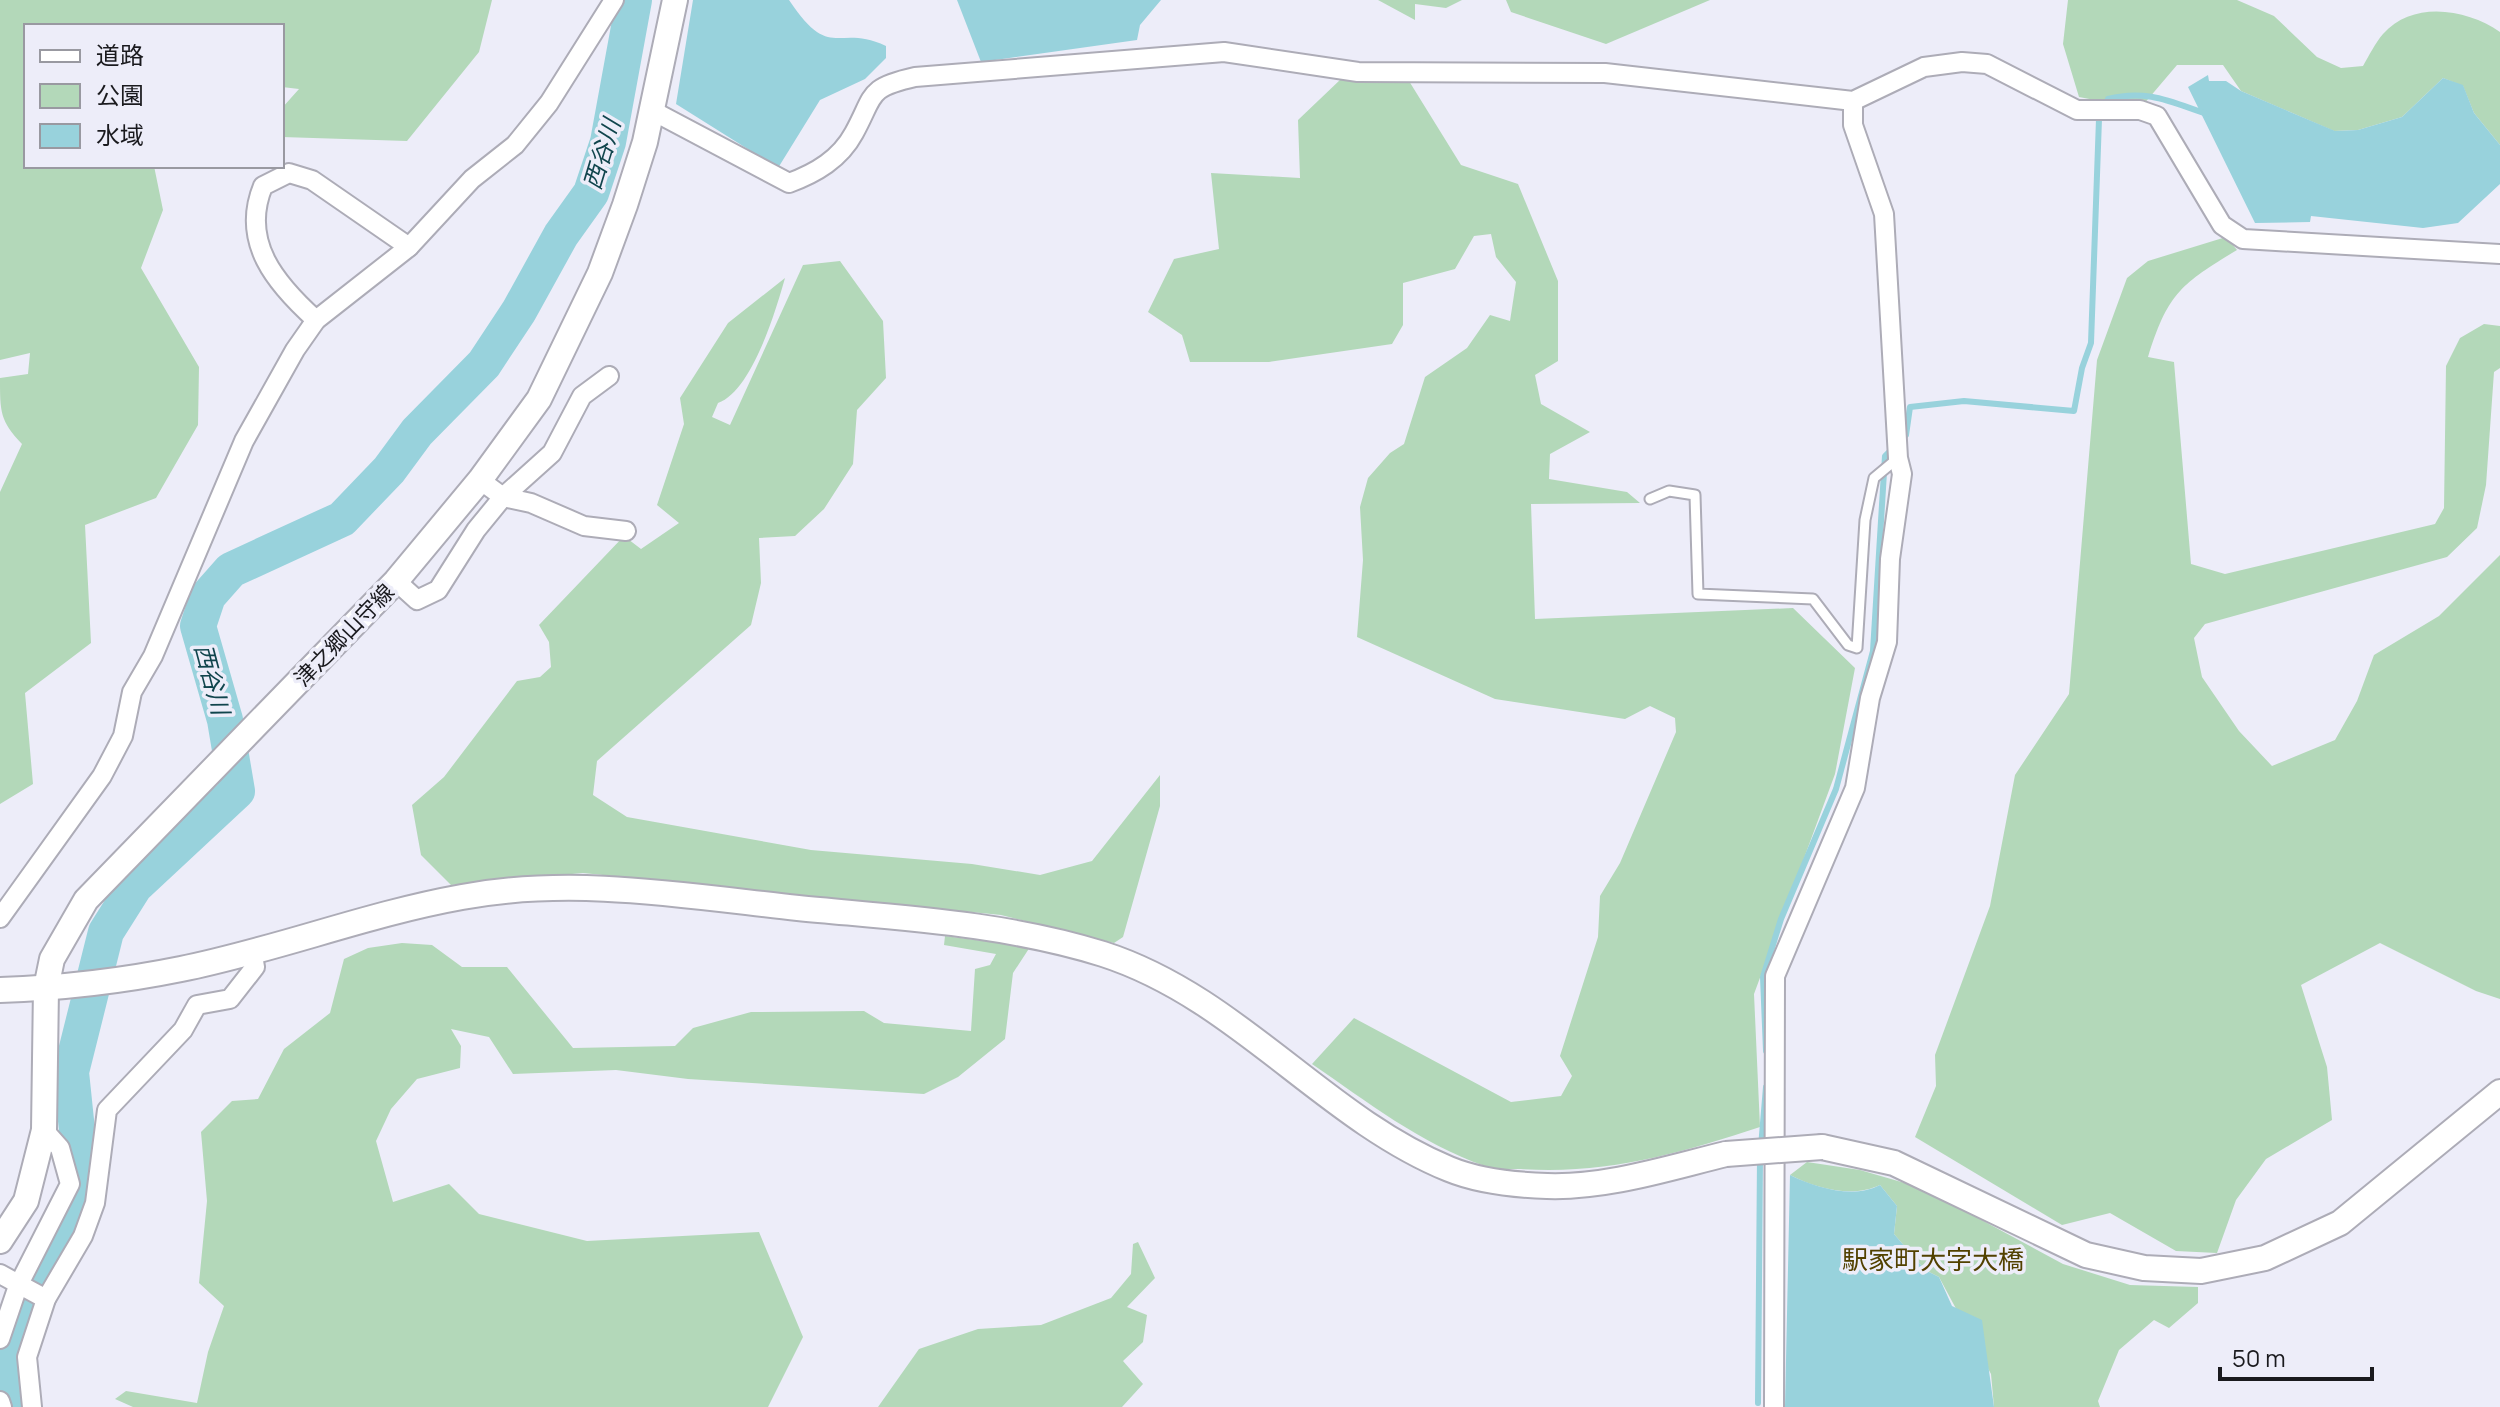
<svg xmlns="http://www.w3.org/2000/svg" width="2500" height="1407" viewBox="0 0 2500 1407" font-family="Manrope,'Noto Sans JP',sans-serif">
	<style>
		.green { fill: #b3d8b9 }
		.water { fill: #98d2dc }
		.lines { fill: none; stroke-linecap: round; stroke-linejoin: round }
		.stream { stroke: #98d2dc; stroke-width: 6 }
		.river { stroke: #98d2dc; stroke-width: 36 }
		.lane-casing { stroke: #adacb7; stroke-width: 13 }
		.street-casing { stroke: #adacb7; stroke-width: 22 }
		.secondary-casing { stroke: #adacb7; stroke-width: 28 }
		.lane { stroke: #fff; stroke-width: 9 }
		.street { stroke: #fff; stroke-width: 18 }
		.secondary { stroke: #fff; stroke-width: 24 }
		.secondary-bridge-casing { stroke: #adacb7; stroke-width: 28; stroke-linecap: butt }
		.secondary-bridge { stroke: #fff; stroke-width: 24 }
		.labels { text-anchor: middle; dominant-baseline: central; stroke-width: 7; stroke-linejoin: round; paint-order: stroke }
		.street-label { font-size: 22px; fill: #1a1a1e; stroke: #ededf9 }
		.water-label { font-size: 24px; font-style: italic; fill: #11454d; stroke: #ededf9 }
		.quarter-label { font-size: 26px; fill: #524100; stroke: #ededf9 }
	</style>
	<rect width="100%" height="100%" fill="#ededf9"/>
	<g class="green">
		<path d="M0,0H492L479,52L407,141L282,137V108L299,89L282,87V26H26V166H154L163,210L141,268L199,367L198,425L156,498L85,525L91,643L25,693L33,784L0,804V492L22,444C0,421 0,412 0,378L28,374L30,353L0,360Z"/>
		<path d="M1378,0H1462L1446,8L1415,4V20Z"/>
		<path d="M1506,0H1710L1606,44L1511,12Z"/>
		<path d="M2068,0H2237L2274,16L2317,57L2341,68L2363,66C2369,56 2375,43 2383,34C2413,0 2467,9 2500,32V145L2474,113L2463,86L2443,78L2402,117L2358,130L2334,131L2241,91L2223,65H2177L2143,105L2126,106L2079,97L2063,44Z"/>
		<path d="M1341,79L1409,81L1461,165L1518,184L1558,281V361L1535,375L1541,404L1590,432L1550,454L1549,479L1627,492L1640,503L1531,504L1535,619L1793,608L1855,668L1835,774L1754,994L1760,1127C1681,1153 1605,1175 1521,1169C1510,1169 1496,1170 1485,1166C1421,1144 1366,1101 1312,1064L1354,1018L1511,1102L1561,1096L1572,1076L1560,1056L1598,937L1600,896L1620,863L1676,732L1675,718L1650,706L1625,719L1495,699L1357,637L1363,560L1360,507L1368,478L1390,453L1404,444L1425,377L1467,348L1490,315L1510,321L1516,282L1496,257L1491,234L1474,236L1455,269L1403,283V325L1392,344L1269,362H1190L1182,335L1148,312L1174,259L1219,249L1211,173L1300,178L1298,120Z"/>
		<path d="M2226,237L2237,250C2181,284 2168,293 2148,357L2174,362L2191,564L2225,574L2435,524L2444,508L2446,366L2460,338L2484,324L2500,326V368L2494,372L2486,485L2477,528L2447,557L2205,624L2194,638L2202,677L2239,731L2272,766L2335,740L2357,701L2374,655L2439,616L2500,555V999L2476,991L2380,943L2301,985L2327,1067L2332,1120L2266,1159L2236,1200L2217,1253L2176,1251L2110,1213L2062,1225L1915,1137L1936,1086L1935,1055L1990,906L2015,775L2069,694L2097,360L2127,278L2148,261Z"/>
		<path d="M840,261L883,321L886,378L857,410L853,464L824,509L795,536L759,538L761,583L751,625L597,761L593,795L627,817L811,850L972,864L1040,875L1092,861L1160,775V806L1123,937L1114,943L1001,915L583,873L451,885L421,855L412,805L444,777L517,681L540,677L551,667L549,642L539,625L624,536L641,549L679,523L657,505L684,424L680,398L728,323L785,278C776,310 752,391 718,403L712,417L730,425L803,265Z"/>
		<path d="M945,936L1030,947L1013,973L1005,1039L958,1077L924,1094L688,1079L616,1070L513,1074L489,1037L451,1029L461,1046L460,1068L417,1079L391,1109L376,1141L393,1202L449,1184L479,1214L587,1241L759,1232L803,1337L768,1407H133L115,1399L126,1391L197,1403L208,1352L224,1306L199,1283L207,1201L201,1132L232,1101L258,1099L284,1049L330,1013L344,959L368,948L402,943L432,945L462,967H507L573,1048L675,1046L693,1028L751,1012L864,1011L884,1023L971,1031L975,969L990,965L996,954L944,945Z"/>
		<path d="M1807,1162L1860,1170L1922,1188L2063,1264L2130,1285L2198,1287V1303L2169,1328L2154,1320L2119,1350L2098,1401L2100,1407H1994L1991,1374L1939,1277L1925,1270L1894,1234L1897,1206L1880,1185C1853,1198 1817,1189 1790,1175Z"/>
		<path d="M1138,1242L1155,1278L1127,1307L1147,1315L1143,1342L1123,1361L1143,1384L1122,1407H878L919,1349L978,1329L1041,1325L1111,1298L1131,1274L1133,1244Z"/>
	</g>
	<g class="water">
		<path d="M693,0H789C831,63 837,23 886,46V58L865,79L820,100L778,168L676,104Z"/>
		<path d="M957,0H1161L1140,25L1137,40L981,62Z"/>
		<path d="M2208,75L2209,81H2226L2241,91L2335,131L2358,130L2402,117L2443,78L2463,85L2474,113L2500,145V184L2458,223L2423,228L2311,216L2310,222L2255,223L2188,87Z"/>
		<path d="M1790,1175C1816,1188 1854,1199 1880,1185L1897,1206L1894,1234L1925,1270L1939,1277L1952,1306L1982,1320L1994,1407H1785Z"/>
	</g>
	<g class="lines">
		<g class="stream">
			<path d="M1900,441L1906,435L1910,407L1964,401L2074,411L2082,368L2091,343L2099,119L2108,99C2147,89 2171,102 2207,114"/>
			<path d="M1766,1051L1763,977L1781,919L1836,789L1873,651L1885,456L1892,449"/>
			<path d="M1761,1147L1766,1087"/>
			<path d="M1758,1403L1760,1158"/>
		</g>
		<path class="river" d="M16,1407L8,1361L16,1328L74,1225L83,1188L71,1072L106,932L135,886L237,791L225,720L198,626L208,596L231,570L342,519L389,470L417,432L484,364L519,311L561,235L591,193L608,142L634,0"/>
		<defs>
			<path id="lane" d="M1650,499L1669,491L1695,495L1698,594L1813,599L1848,645L1857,648L1865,520L1874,478L1898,458"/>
			<g id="street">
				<path d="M653,111L789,183C816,173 840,159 854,133C875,95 866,88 915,77L1224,52L1358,72L1605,73L1853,101L1924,67L1962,62L1987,64L2077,110H2140L2157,116L2222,225L2243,239L2500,254"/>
				<path d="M316,320C276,284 240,242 263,186L289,173L312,180L409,247"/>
				<path d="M480,480L503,497L531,503L584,526L626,531"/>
				<path d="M396,581L417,600L438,590L476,530L503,497L552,453L582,396L609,376"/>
				<path d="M0,918L102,776L123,736L132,692L153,656L244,441L295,350L316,320L409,247L472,179L515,145L549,103L614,0"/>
				<path d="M0,1274L46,1299"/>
				<path d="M0,1339L18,1286L70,1184L60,1148L44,1130"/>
				<path d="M0,1401L2,1407"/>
				<path d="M32,1407L27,1357L46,1299L83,1236L95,1203L107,1110L183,1030L197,1005L230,999L255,967L252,950"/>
				<path d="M1774,1407L1775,976L1855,788L1870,698L1887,642L1890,559L1902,474L1898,458L1884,214L1853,125V101"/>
			</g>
			<g id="secondary">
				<path d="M0,990C60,988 122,981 181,969C276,950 367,914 462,897C573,876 688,896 798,908C900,918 1004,923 1103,954C1237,997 1324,1118 1449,1169C1478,1181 1516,1185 1547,1186C1607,1188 1668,1168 1726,1154"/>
				<path d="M1822,1147L1894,1163L2086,1255L2144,1268L2201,1271L2265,1258L2340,1223L2500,1092"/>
				<path d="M0,1241L26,1201L44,1130L46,988L52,959L86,900L396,581L480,480L539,399L600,273L625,205L645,142L675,0"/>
			</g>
		</defs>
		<use href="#lane" class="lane-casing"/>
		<use href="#street" class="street-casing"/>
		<use href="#secondary" class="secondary-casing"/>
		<use href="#lane" class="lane"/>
		<use href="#street" class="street"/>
		<use href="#secondary" class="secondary"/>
		<defs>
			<path id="secondary-bridge" d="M1726,1154L1822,1147"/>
		</defs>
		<use href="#secondary-bridge" class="secondary-bridge-casing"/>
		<use href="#secondary-bridge" class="secondary-bridge"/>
	</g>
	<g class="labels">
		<g class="street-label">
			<text transform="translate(344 635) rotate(-46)">津之郷山守線</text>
		</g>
		<g class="water-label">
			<text transform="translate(601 154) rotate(-73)">西谷川</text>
			<text transform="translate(213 679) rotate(75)">西谷川</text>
		</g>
		<g class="quarter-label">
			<text x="1933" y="1259">駅家町大字大橋</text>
		</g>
	</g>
	<rect x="24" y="24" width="260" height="144" fill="#ededf9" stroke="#9999a1" stroke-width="2"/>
	<rect x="40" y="50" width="40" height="12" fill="#ffffff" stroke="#9999a1" stroke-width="2"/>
	<text x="96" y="64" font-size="24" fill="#1a1a1e">道路</text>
	<rect x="40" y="84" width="40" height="24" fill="#b3d8b9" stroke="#9999a1" stroke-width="2"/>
	<text x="96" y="104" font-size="24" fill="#1a1a1e">公園</text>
	<rect x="40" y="124" width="40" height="24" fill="#98d2dc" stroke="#9999a1" stroke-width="2"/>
	<text x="96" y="144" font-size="24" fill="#1a1a1e">水域</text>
	<path d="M2220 1367v12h152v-12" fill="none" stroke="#1a1a1e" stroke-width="4"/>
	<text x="2232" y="1367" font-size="24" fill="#1a1a1e" stroke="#ededf9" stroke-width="6" paint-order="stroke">50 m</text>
</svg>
